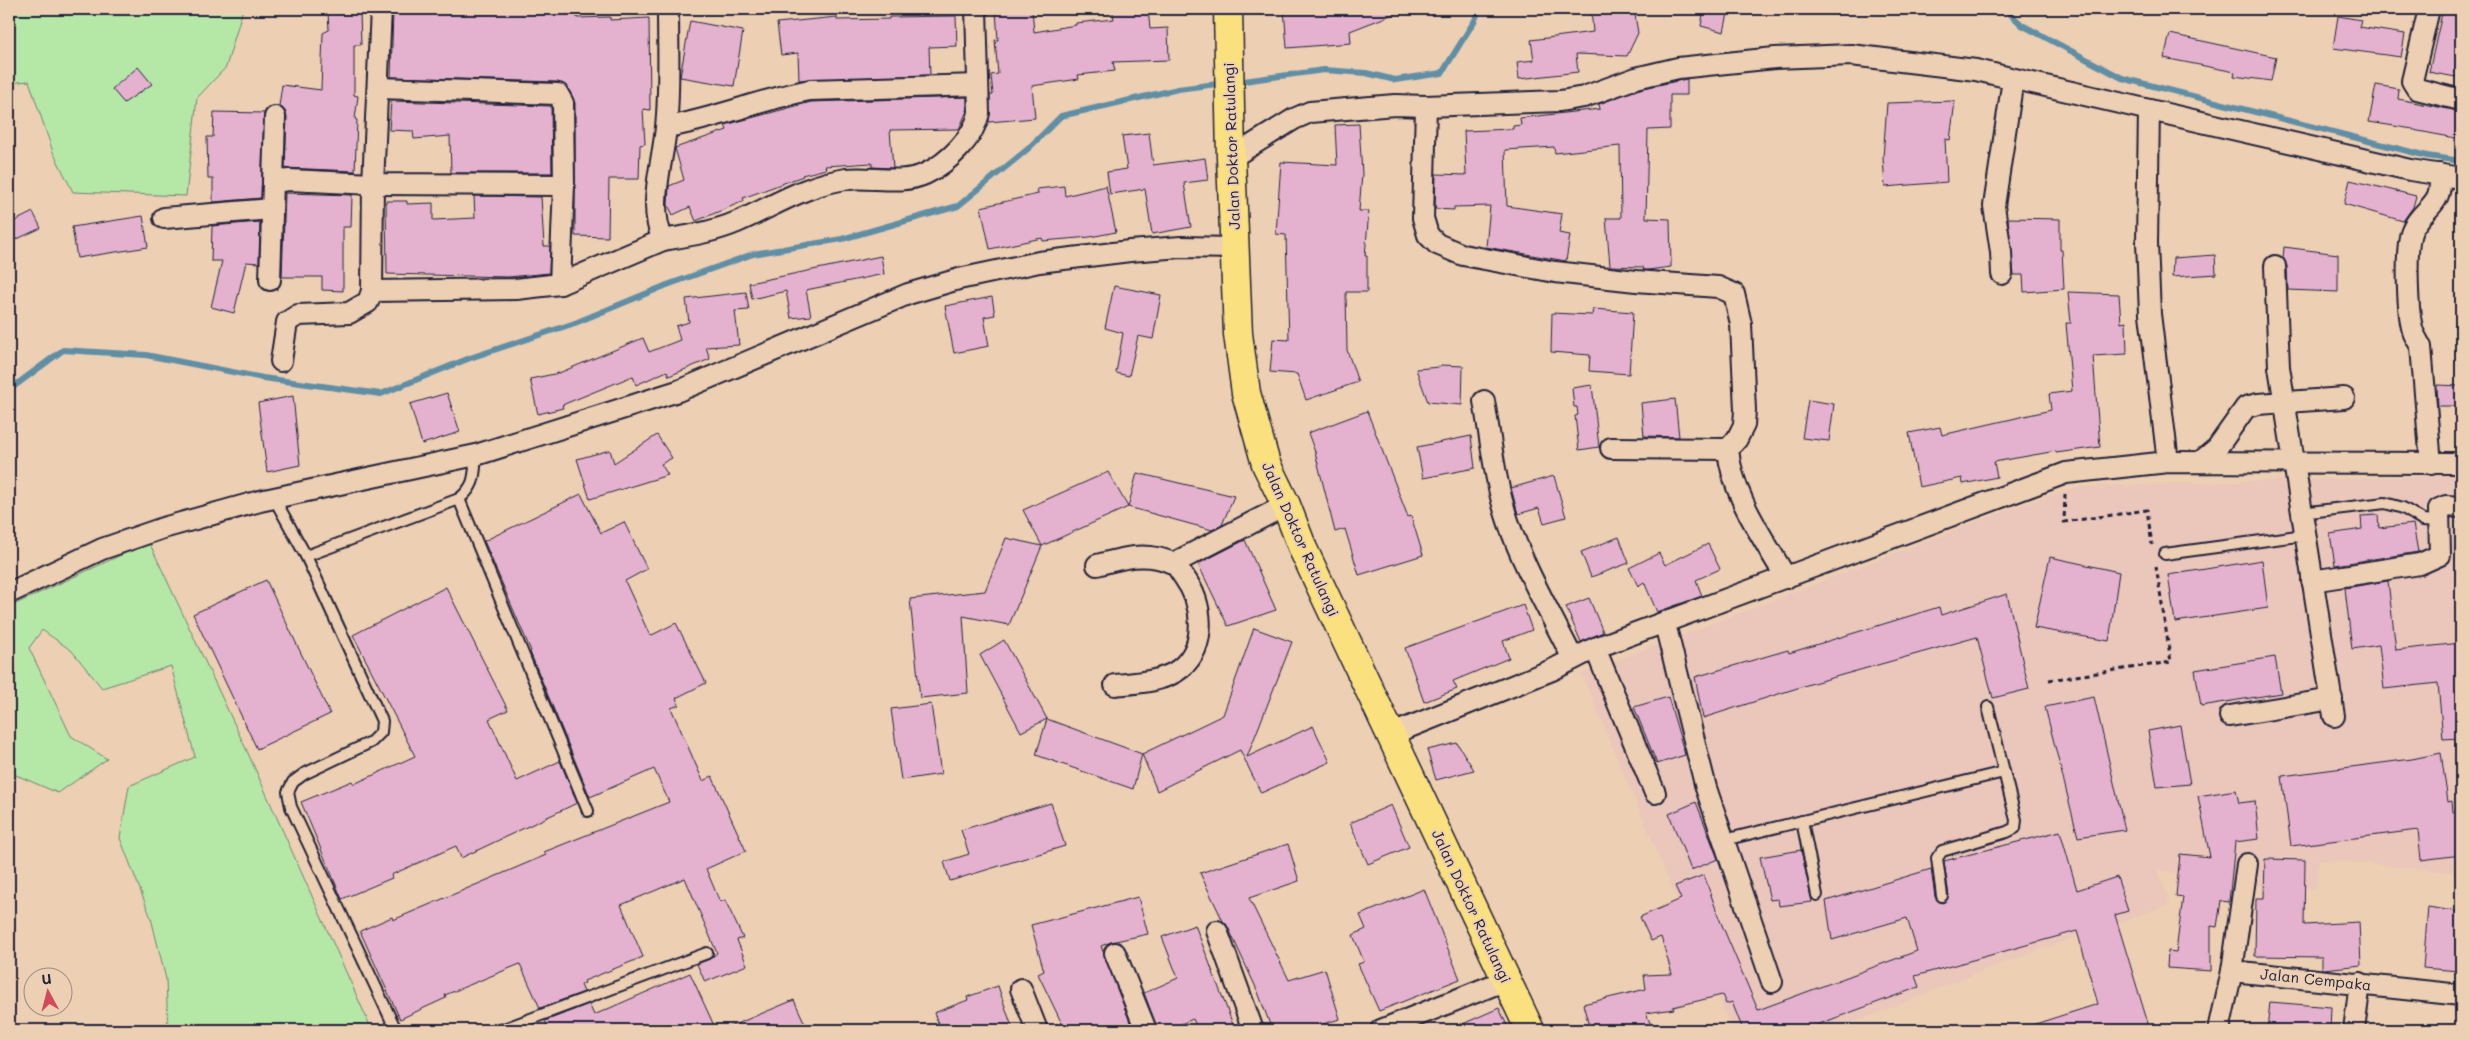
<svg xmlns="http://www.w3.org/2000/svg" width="2470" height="1039" viewBox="0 0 2470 1039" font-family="Mali,sans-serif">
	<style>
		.built { fill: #eac6bb }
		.green { fill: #b5e7a7; stroke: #6c8471 }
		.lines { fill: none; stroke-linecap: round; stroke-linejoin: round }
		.stream { stroke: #618fa5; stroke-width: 6 }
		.building { fill: #e4b2cf; stroke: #22223b }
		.service-casing { stroke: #22223b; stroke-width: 14 }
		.minor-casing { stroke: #22223b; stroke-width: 24 }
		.trunk-casing { stroke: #22223b; stroke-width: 31 }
		.path { stroke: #22223b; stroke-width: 3; stroke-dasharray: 5 4; stroke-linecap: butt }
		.service { stroke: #edcfb3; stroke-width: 10 }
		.minor { stroke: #edcfb3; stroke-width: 20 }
		.trunk { stroke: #fbe080; stroke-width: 28 }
		.labels { text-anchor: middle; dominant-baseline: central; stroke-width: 4; stroke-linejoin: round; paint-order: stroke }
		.street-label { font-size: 15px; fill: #22223b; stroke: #edcfb3 }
	</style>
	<rect width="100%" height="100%" fill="#edcfb3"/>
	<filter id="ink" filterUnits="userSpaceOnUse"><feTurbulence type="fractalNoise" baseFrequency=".02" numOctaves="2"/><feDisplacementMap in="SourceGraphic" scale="10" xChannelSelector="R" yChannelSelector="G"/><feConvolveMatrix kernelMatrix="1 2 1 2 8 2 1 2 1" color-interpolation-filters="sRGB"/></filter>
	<g filter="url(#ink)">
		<path class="built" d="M2461,475V873L2356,862L2318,860L2316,888L2283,889L2158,870L2170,904L1996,965L1835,1030H1732L1582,674L2013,508L2078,487Z"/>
		<g class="green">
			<path d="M9,9H243L226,67L197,98L186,196L73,192L53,152L29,81L9,83Z"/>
			<path d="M149,542L247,751L372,1030H168L166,979L151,918L120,838L129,786L195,757L171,666L102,688L72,651L42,630L29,648L71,736L107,759L58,793L9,772V607Z"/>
		</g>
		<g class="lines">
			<g class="stream">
				<path d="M2005,9L2022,25L2122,78L2427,156L2461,161"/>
				<path d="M1237,82L1324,70L1366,73L1395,80L1442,73L1475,20L1479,9"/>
				<path d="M9,390L63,350L146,355L263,378L381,394L470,358L575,323L667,285L753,254L842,239L958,206L1029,148L1061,116L1178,89L1224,83"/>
			</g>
		</g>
		<g class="building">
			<path d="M409,9H534V14H577V18L610,17V20L649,18L650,110L643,109L645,144L640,145L639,179H609L608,237L575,236V103L568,88L558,82L391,77L393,11L409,12Z"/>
			<path d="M1032,9L1034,32L1076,25V23L1114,19L1112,9H1148L1150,29L1168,28L1169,60L1113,62L1115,71L1078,75L1079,79L1032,86L1035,118L989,122L990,95H993L991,75L998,74L995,40H998L996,11Z"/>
			<path d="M1284,9H1404V10L1350,31L1351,43L1287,48Z"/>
			<path d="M1591,9H1634L1638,33L1627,56L1576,54L1578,72L1519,79L1517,62L1534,60L1531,40L1593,32Z"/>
			<path d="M1704,9H1729L1724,32L1701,26Z"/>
			<path d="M2443,9H2461V78L2429,72Z"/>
			<path d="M360,11L361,45H354V95L358,96L355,119L357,120L355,171L285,168L287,117L285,111L279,106L282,85L321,90L323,33L329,30L328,12Z"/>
			<path d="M956,16L957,46L929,47L930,75L799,80L798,53L781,55L777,23L837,17V20L889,19V17Z"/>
			<path d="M2338,16L2361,20L2359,27L2405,34L2401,57L2333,48Z"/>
			<path d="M690,21L743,31L734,86L680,77Z"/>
			<path d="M2170,34L2276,57L2271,81L2234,76L2235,72L2164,58Z"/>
			<path d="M138,67L152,84L124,103L112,89Z"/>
			<path d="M1687,79V95H1670V129L1648,130L1646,218L1670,219L1671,267L1648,270H1644L1643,267L1610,266L1606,218H1621L1620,146L1555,153L1554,147L1505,150L1507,206L1562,214L1559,233L1570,235L1566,261L1486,247L1490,206L1454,207V210L1435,209L1436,174L1466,175L1464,131L1513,129V126L1521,125L1520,118L1600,109L1599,104L1639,89Z"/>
			<path d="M2376,85L2399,89L2398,99L2458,111L2457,115L2461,116V139L2413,130V129L2369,122Z"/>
			<path d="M967,97V111L959,129L890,130L893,168L872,167V163L825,166L826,169L802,175L803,176L743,198L744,201L696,221L690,207L673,215L668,205L669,186L684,180L675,148L727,130L725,125L811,102Z"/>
			<path d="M391,101L551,106L552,173H451L450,136L414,139L413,131L389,130Z"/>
			<path d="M1955,101L1950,140L1945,139L1947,182L1885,187L1883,158L1887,103Z"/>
			<path d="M214,112L264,113L261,198L213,202V179H208L207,137H213Z"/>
			<path d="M1359,124L1362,174L1359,211H1369L1365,256H1367V292H1346L1347,350L1358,382L1306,400L1297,374L1270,372L1273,339L1289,340L1286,235L1276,234L1281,162L1337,165L1335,125Z"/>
			<path d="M1149,133L1153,165L1205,158L1208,180L1184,183L1191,227L1152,234L1145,189L1110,194L1107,172L1127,169L1122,136Z"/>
			<path d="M2350,180L2416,196L2413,207L2403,221L2344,204Z"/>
			<path d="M1064,186L1065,196L1106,186L1116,232L1090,237L1043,241L1042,238L990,249L981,207L1038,194L1037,189Z"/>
			<path d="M285,193L352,195L351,227H343V291L322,290V277H282Z"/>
			<path d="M474,196L541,197L544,246H550L549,273L508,277L387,274L386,201H407V204L433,203V220L475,218Z"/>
			<path d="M33,212L41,228L15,240L9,224Z"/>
			<path d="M143,216L148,247L77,258L72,227Z"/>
			<path d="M2008,218L2060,219V250H2062L2064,289L2024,292L2023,275H2014Z"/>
			<path d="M260,222L259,263L246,262L234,313L211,307L222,261H211L212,226Z"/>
			<path d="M2284,247L2338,254V292L2288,290L2287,266L2283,258Z"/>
			<path d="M2215,255L2216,274L2172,277L2173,258Z"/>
			<path d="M881,256L884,274L806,290L811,316L791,318L786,291L752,299L749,283Z"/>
			<path d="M1114,286L1161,295L1153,339L1138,336L1129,376L1116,373L1123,333L1105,328Z"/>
			<path d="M746,292L749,310L735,311L739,345L706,347L710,359L669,376L667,371L636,385L633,376L562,405L563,408L538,414L530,379L559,373L643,338L649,352L680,340L676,326L689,322L686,299Z"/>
			<path d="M2068,292L2119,294L2121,323L2126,322L2127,354L2093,356L2100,447L2056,453V451L1994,462L1997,477L1963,484L1962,478L1919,487L1909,433L1940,427L1942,435L2051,410L2049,394L2072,391L2066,323H2071Z"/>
			<path d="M992,297L995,315L984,317L989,346L954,353L945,306Z"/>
			<path d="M1593,309L1633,312L1629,374L1589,371L1590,355L1551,352L1552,313L1592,315Z"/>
			<path d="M1441,365L1463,366L1462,405L1428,402L1416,369L1440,367Z"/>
			<path d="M1592,385L1599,447L1579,450L1575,416L1578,415L1577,407H1574L1572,388Z"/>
			<path d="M2437,385L2461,386V406H2438Z"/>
			<path d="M447,393L460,432L422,444L410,404Z"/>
			<path d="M293,396L300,465L267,472L258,403Z"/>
			<path d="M1675,399L1679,437L1644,436L1641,403Z"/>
			<path d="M1808,400L1834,404L1829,441L1802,438Z"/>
			<path d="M1367,411L1408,517L1411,516L1423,555L1359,575L1345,529L1335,532L1315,452L1308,433Z"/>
			<path d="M657,435L672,458L661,464L668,475L590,499L577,459L610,450L614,463Z"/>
			<path d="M1471,436L1475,468L1423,478L1417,447Z"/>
			<path d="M1108,472L1128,507L1042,546L1023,510Z"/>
			<path d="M1137,473L1234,496L1222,525L1212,530L1128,507Z"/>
			<path d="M1554,476L1566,517L1544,523L1539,508L1518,514L1511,488Z"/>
			<path d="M581,494L601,533L624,522L647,569L625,581L650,636L676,623L706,683L676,698L679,705L671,708L703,781L712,776L746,851L706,869L720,902L725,900L743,938L737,940L747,965L705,982L697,964L710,959L717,953L685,878L621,905L643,957L584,981L585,983L581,985L584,992L540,1008L520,964L445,995L446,998L400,1019L360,931L392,917L393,920L546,855L544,852L669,802L654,769L590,797L530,652L531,651L484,541Z"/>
			<path d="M2378,515L2379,528L2413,524L2418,552L2335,565L2330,534L2362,529L2361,516Z"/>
			<path d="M1619,537L1629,563L1591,577L1581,552Z"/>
			<path d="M1006,538L1042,546L1009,625L963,616L968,693L920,698L910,599L985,591Z"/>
			<path d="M1245,540L1276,610L1228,626L1198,564Z"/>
			<path d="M1708,544L1720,569L1696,580L1702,596L1657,612L1644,582L1638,586L1629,568L1659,553L1665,565Z"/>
			<path d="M2050,557L2119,572L2109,641L2034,628Z"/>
			<path d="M2262,560L2268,608L2175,622L2168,575Z"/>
			<path d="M266,580L330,714L257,749L193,614Z"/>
			<path d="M2388,581L2396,650L2461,643V691L2456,692L2460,738L2443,739L2438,683L2384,689L2379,645L2352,649L2345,588Z"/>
			<path d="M446,587L508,710L489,719L517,781L560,761L577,803L461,858L456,846L391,875L392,878L342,899L301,802L352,781L354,784L415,756L353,635Z"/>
			<path d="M2007,594L2029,689L1993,698L1977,637L1810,684L1703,718L1695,677L1788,650L1789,653L1939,607L1941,615Z"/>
			<path d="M1589,598L1603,632L1581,642L1566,607Z"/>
			<path d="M1523,605L1532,630L1503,641L1509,658L1453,681L1457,689L1424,702L1405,648Z"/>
			<path d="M1254,628L1292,642L1247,757L1313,726L1330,762L1261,793L1240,750L1157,791L1142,754L1223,715Z"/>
			<path d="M1004,640L1047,719L1021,732L980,655Z"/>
			<path d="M2275,657L2281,693L2201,706L2195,670Z"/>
			<path d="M1668,697L1685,755L1657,764L1634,707Z"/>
			<path d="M2094,697L2125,830L2078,837L2045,707Z"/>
			<path d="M931,704L941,774L901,780L891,709Z"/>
			<path d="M1047,719L1142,754L1133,789L1036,755Z"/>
			<path d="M2180,725L2190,784L2157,787L2148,731Z"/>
			<path d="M1457,743L1474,770L1436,780L1427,750Z"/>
			<path d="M2441,753L2448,802L2452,801L2453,812L2461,811V855L2421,860L2418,830L2291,846L2282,776L2412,759Z"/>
			<path d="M2236,790L2239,803L2255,801L2259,839L2235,842L2229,902L2221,901L2217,927L2211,926V971L2167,968L2168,951L2176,952L2183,897L2176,896L2180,854L2210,857L2198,796Z"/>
			<path d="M1696,802L1718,859L1691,870L1669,814Z"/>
			<path d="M1051,803L1065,846L950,881L944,862L969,854L961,830Z"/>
			<path d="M1391,805L1409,847L1368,864L1350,823Z"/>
			<path d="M2060,831L2077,890L2117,877L2128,911L2115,915L2150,1030H2030L2029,1026L2098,1004L2077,931L1915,976L1919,987L1803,1030H1743L1732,1002L1726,1004L1722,995L1673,1007L1674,1009L1646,1013L1653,1030H1590L1583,1004L1646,989L1644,975L1672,974L1661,937L1651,941L1640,917L1681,899L1675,886L1704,875L1719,918L1758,1010L1917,951L1907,918L1832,940L1826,901L1931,869L1935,897L1939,902L1943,903L1949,896L1944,861Z"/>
			<path d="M1288,844L1299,881L1249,898L1289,980L1325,969L1340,1019L1302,1030H1272L1258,992L1228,927L1223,921L1200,873Z"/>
			<path d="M1801,850L1812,902L1779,906L1778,899L1770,900L1760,857Z"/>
			<path d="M2265,859L2305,860L2304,925L2359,922L2361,965L2324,969H2322V957L2255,956L2256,898H2264Z"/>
			<path d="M1424,889L1460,979L1379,1011L1358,964L1364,962L1353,935L1366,929L1360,915Z"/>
			<path d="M1138,897L1148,934L1111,942L1101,946L1133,1030H1065L1038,974L1044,971L1031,925Z"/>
			<path d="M2428,907L2461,912L2459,971L2423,968Z"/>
			<path d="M1195,925L1235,1030H1198L1193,1019L1166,1030H1158L1144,993L1178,978L1162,937Z"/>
			<path d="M690,973L716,1030H550L545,1021L589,1004L594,1015Z"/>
			<path d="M998,986L1013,1030H941L934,1013L968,1000L967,997Z"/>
			<path d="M794,1000L806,1026L795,1030H722Z"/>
			<path d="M2270,1002L2331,1007L2330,1030H2267Z"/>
			<path d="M1499,1008L1509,1030H1449Z"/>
		</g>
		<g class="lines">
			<defs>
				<g id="service">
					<path d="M274,498L306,556L382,721L381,732L371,742L304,774L293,782L288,792L291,807L396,1030"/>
					<path d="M459,499L588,811"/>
					<path d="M2301,513L2385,503L2403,508L2423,520L2438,521"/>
					<path d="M2165,554L2305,535"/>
					<path d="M306,556L459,499C476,485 474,476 476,455"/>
					<path d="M1802,821L1817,895"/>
					<path d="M1724,840L2004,772"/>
					<path d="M1942,896L1937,858L1942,851L2007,832L2015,828L2016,820L1988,707"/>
					<path d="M501,1030L707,953"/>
				</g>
				<g id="minor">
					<path d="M668,9C668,48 670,88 666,127C663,164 647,205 663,240C687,236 714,232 737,222C774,206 805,185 846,179C871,176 901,185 925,174C948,163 974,138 979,113L976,9"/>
					<path d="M2429,9L2412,81L2417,89L2461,100"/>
					<path d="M1426,106L1423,218L1428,235L1437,244L1463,255L1555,272L1636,281L1718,287L1734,294L1741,324L1745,410L1744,425L1737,439L1728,449C1732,496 1763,537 1786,578"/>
					<path d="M2149,110L2147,243L2150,314L2168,462"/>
					<path d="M667,127C715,119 762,99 810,90L978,85"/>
					<path d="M1231,158L1294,119L1310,112L1395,105L1426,106L1560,101L1584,97L1636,78L1678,68L1775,58L1851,55L1976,70L2410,170L2461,178"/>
					<path d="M273,182L275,117"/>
					<path d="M164,218L271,209"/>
					<path d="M2275,266L2279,367L2334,716"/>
					<path d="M2002,274L2001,252L1994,206L2013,79"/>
					<path d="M270,280L273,182L289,180L373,184L564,185L563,103L558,94L378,88"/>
					<path d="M560,284L564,185"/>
					<path d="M372,291L516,289L560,284L663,240"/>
					<path d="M281,361L287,322L298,315L349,313L368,302L372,291L373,184L381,9"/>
					<path d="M1484,401C1491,441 1495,483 1508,521C1524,569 1551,614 1573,659"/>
					<path d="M1611,448L1728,449"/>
					<path d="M2200,462L2217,448L2246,407L2258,404L2344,398"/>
					<path d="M2431,464L2421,347C2419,343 2416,338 2414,334C2407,317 2405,246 2412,230C2423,207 2445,205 2439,174"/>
					<path d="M1174,563L1286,505"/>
					<path d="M1097,565C1122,558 1147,551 1172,563C1177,565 1181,573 1184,577C1203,603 1208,645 1181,668C1164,682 1136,683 1115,685"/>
					<path d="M2312,581L2420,564L2440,555L2439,509L2446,506L2461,507"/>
					<path d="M9,593L102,549L163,528L260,501L476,455L678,391L908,294L959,279L1039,262L1130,251L1181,247L1235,248"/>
					<path d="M1665,624L1706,788L1772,982"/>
					<path d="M1595,648L1655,793"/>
					<path d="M2230,716L2332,699"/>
					<path d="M1392,734L1552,670L1595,648L2066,473L2168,462L2461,463"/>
					<path d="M1217,931L1253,1030"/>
					<path d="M1115,953L1146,1030"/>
					<path d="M2232,971L2247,864"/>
					<path d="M1021,989L1037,1030"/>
					<path d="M1381,1030L1506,980"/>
					<path d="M2219,1030L2232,971L2461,995"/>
					<path d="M2354,1030L2360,983"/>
				</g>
				<path id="trunk" d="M1228,9L1231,158L1238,334L1246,393L1266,464L1286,505L1303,549L1530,1030"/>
			</defs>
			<use href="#service" class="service-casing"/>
			<use href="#minor" class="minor-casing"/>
			<use href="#trunk" class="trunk-casing"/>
			<g class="path">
				<path d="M2065,494L2064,522L2147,510L2152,545"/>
				<path d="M2049,680L2171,662L2156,566"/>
			</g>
			<use href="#service" class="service"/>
			<use href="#minor" class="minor"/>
			<use href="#trunk" class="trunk"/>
		</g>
	</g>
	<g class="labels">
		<g class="street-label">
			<text transform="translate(1231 146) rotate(-92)">Jalan Doktor Ratulangi</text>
			<text transform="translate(1301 539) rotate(66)">Jalan Doktor Ratulangi</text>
			<text transform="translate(1472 906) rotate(65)">Jalan Doktor Ratulangi</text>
			<text transform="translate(2316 979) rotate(6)">Jalan Cempaka</text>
		</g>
	</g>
	<rect width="2470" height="1039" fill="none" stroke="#edcfb3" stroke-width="30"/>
	<rect x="15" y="15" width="2440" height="1009" fill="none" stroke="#22223b" stroke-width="2" filter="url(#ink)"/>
	<g transform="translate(48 992) rotate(353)"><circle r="24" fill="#edcfb3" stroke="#9c8a83"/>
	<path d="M0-4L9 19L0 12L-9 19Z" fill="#d1495b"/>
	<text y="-8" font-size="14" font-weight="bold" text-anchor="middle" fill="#22223b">U</text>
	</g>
</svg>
